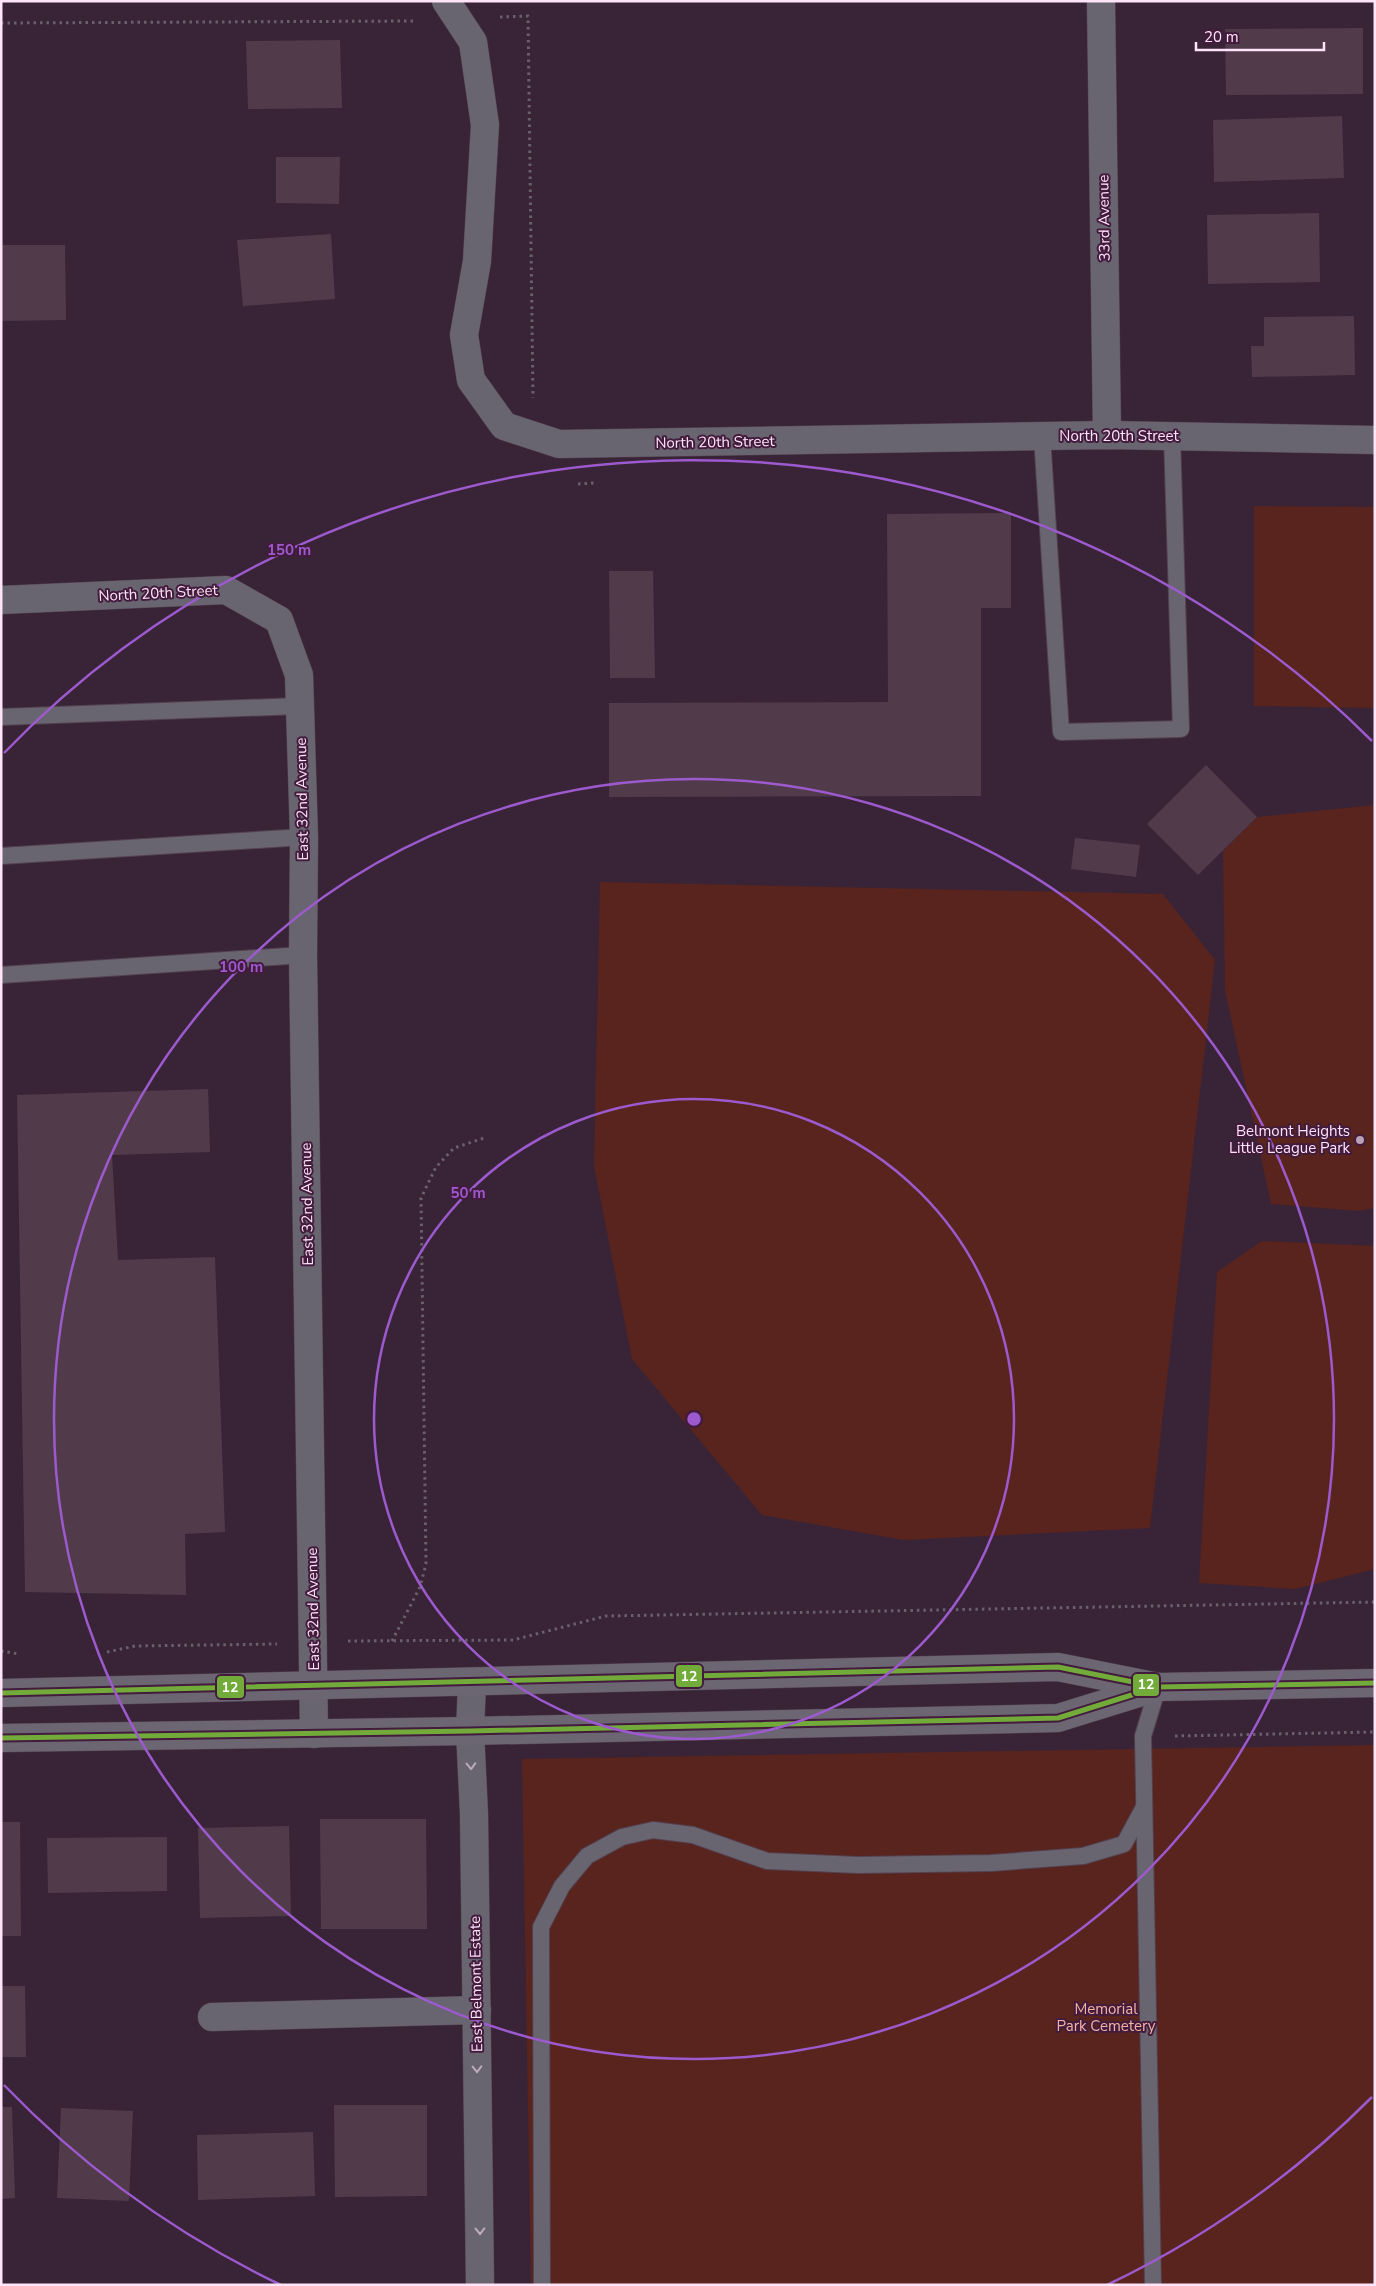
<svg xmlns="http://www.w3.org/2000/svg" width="1376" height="2286" viewBox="0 0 1376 2286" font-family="'Nunito Sans',sans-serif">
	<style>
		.green { fill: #58241d }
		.building { fill: #513b4a }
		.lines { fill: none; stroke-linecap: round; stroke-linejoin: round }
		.lane-casing { stroke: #534150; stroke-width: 18 }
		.street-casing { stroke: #534150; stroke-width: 29 }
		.secondary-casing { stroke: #534150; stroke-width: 29 }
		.path { stroke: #69606c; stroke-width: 3; stroke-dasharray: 2.5 4; stroke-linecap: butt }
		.lane { stroke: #696570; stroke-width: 16 }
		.street { stroke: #696570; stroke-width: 28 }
		.secondary { stroke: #6c6673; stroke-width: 28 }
		.bus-1-casing { stroke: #421b3d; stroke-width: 9 }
		.bus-1 { stroke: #72ab3a; stroke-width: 5 }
		.oneway { stroke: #bbabbb }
		.ring { fill: none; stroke: #9c5ace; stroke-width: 2.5 }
		.poi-dot { fill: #b9a1b5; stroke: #421b3d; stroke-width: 2 }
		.labels { text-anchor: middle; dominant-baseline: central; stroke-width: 4; stroke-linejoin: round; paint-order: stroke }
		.street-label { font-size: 15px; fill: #fee4f9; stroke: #421b3d }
		.poi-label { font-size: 15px; fill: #fee4f9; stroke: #421b3d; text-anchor: end }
		.park-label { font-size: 15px; fill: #f3b2a4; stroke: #421b3d }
		.centre { fill: #9c5ace; stroke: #421b3d; stroke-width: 2.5 }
		.ring-label { font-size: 15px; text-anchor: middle; font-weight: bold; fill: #9c5ace; stroke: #421b3d; stroke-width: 4; stroke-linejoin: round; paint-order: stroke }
		.line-badge { stroke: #421b3d; stroke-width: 2 }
		.badge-label { font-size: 14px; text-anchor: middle; font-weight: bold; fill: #fff }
	</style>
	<rect width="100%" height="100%" fill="#392437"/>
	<g class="green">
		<path d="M1254,506L1375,507V708L1254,706Z"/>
		<path d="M1375,805V1208L1359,1211L1271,1204L1225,990L1223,851L1257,817Z"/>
		<path d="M600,882L1163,894L1215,960L1150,1528L904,1540L762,1515L632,1359L594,1166Z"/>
		<path d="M1262,1241L1375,1246V1569L1295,1589L1199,1583L1217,1272Z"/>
		<path d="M1375,1745V2285H531L522,1759Z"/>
	</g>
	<g class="building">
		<path d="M1363,28V94L1226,95L1225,29Z"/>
		<path d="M340,40L342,108L248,109L246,41Z"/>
		<path d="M1342,116L1344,178L1214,182L1213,120Z"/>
		<path d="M276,157H340L339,204L276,203Z"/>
		<path d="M1319,213L1320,282L1208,284L1207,215Z"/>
		<path d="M331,234L335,299L243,306L237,240Z"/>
		<path d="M1,245H65L66,320L1,321Z"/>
		<path d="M1354,316L1355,375L1252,377L1251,346H1264V317Z"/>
		<path d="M1011,513V608H981V796L609,797V703L888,702L887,514Z"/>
		<path d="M609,571H653L655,678H610Z"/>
		<path d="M1206,765L1257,817L1198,875L1147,824Z"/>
		<path d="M1075,838L1140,845L1136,877L1071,869Z"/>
		<path d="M208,1089L210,1152L112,1155L118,1260L215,1257L225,1532L185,1534L186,1595L25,1592L17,1095Z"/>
		<path d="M320,1819H426L427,1929H321Z"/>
		<path d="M1,1822H20L21,1936H1Z"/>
		<path d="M289,1826L291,1916L200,1918L198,1828Z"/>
		<path d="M167,1837V1891L48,1893L47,1838Z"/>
		<path d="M1,1986H25L26,2057H1Z"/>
		<path d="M334,2105H427V2196L335,2197Z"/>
		<path d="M1,2107H12L15,2198L1,2199Z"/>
		<path d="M61,2108L133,2111L129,2201L57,2198Z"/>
		<path d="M313,2132L315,2196L198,2200L197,2135Z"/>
	</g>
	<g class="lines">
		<defs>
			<g id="lane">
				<path d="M1042,436L1061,732L1181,729L1172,436"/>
				<path d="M1,717L299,706"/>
				<path d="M1,856L304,837"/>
				<path d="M1,975L303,955"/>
				<path d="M542,2285L541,1927L562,1886L587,1856L622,1837L653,1830L693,1835L767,1861L858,1865L991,1863L1083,1856L1124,1844L1144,1807"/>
				<path d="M1153,2285L1143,1736L1158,1687"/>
			</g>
			<g id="street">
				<path d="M446,1L473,42L485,125L477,261L464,335L471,380L504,426L559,444L1107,435L1375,440"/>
				<path d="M1101,1L1107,435"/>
				<path d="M1,600L226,590L279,620L299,675L304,837L303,955L314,1734"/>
				<path d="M472,1683L470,1731L474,1814L480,2285"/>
				<path d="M212,2017L477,2010"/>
			</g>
			<g id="secondary">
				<path d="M1,1693L1058,1667L1158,1687L1375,1683"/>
				<path d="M1,1738L470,1731L1058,1718L1155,1688"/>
			</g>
		</defs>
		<use href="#lane" class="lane-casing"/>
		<use href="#street" class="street-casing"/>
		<use href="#secondary" class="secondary-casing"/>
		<g class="path">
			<path d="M500,17L528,16L533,398"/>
			<path d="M1,23L416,21"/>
			<path d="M578,484L595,483"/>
			<path d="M348,1641L513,1640L606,1616L1375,1602"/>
			<path d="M392,1641L420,1587L426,1564L421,1198L436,1167L454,1148L487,1137"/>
			<path d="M1,1651L19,1654"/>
			<path d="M107,1652L135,1646L277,1644"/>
			<path d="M1175,1736L1375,1732"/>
		</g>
		<use href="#lane" class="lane"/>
		<use href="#street" class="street"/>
		<use href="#secondary" class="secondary"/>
		<defs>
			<g id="bus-1">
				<path d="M1,1693L1058,1667L1158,1687L1375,1683"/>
				<path d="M1,1738L470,1731L1058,1718L1154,1688"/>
			</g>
		</defs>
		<use href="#bus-1" class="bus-1-casing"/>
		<use href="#bus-1" class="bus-1"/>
	</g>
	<defs><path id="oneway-chevron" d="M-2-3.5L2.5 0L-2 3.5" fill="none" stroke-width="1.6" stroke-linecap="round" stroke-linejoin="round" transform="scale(1.25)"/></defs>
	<g class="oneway">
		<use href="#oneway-chevron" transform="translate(471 1766) rotate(88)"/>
		<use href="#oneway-chevron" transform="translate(477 2069) rotate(89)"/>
		<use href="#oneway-chevron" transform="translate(480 2231) rotate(89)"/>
	</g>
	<g class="ring">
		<circle cx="694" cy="1419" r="320"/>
		<circle cx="694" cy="1419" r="640"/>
		<path d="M1372 2097A959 959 0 0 1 1107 2285M281 2285A959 959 0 0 1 4 2085M4 753A959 959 0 0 1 1372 741"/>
	</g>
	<circle class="poi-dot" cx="1360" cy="1140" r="5"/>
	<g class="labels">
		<g class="street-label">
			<text transform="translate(1104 218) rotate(-91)">33rd Avenue</text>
			<text x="1119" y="436">North 20th Street</text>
			<text transform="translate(715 442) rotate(-1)">North 20th Street</text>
			<text transform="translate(158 593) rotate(-3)">North 20th Street</text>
			<text transform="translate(302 799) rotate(-91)">East 32nd Avenue</text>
			<text transform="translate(307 1204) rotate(-91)">East 32nd Avenue</text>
			<text transform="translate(313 1609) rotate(-91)">East 32nd Avenue</text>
			<text transform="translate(476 1984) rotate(-91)">East Belmont Estate</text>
		</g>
		<g class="poi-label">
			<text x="1350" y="1131">Belmont Heights<tspan x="1350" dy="17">Little League Park</tspan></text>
		</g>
		<g class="park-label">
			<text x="1106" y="2009">Memorial<tspan x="1106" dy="17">Park Cemetery</tspan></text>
		</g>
	</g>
	<circle cx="694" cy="1419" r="8" class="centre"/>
	<g class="ring-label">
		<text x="289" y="555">150 m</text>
		<text x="241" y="972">100 m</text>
		<text x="468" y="1198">50 m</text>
	</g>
	<g class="line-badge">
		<rect x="675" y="1664" width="28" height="24" rx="5" fill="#72ab3a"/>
		<rect x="1132" y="1673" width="28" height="24" rx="5" fill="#72ab3a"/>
		<rect x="216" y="1675" width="29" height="24" rx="5" fill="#72ab3a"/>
	</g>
	<g class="badge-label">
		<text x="689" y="1681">12</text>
		<text x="1146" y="1689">12</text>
		<text x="230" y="1692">12</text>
	</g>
	<rect width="1376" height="2286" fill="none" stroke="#fee4f9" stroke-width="5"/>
	<path d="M1196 42v8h128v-8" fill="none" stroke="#fee4f9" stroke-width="2.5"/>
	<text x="1204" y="42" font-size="15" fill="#fee4f9" stroke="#421b3d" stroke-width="4" paint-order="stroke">20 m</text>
</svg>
